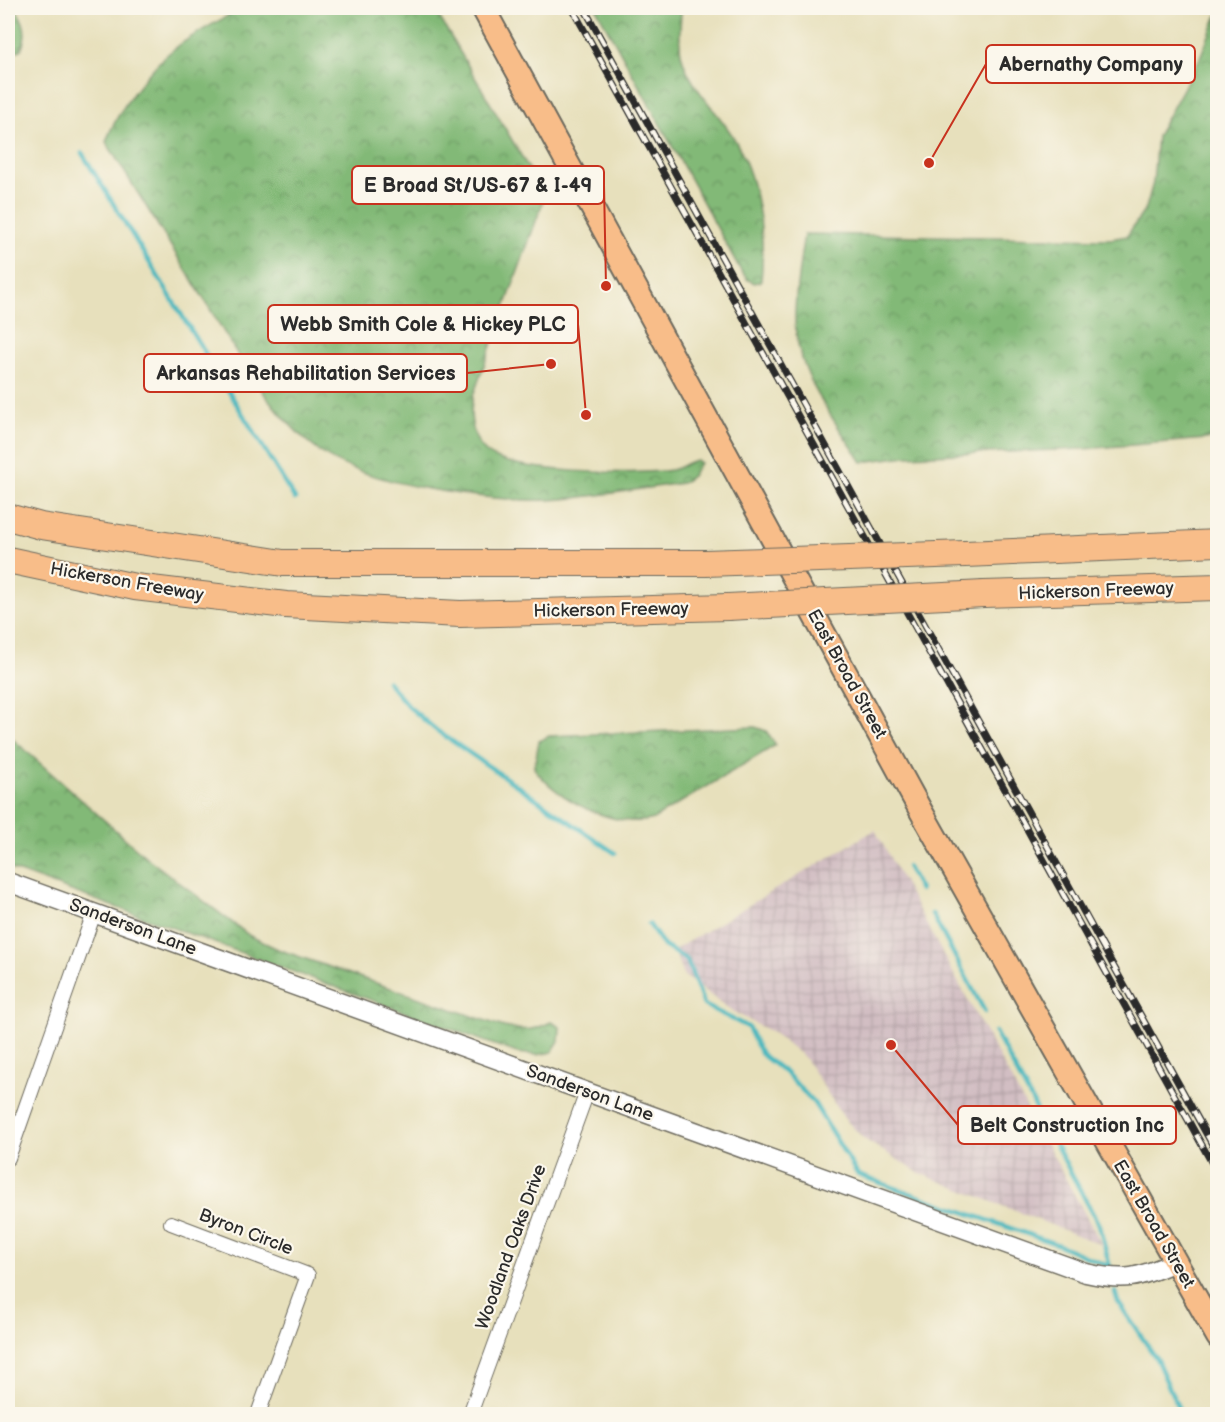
<svg xmlns="http://www.w3.org/2000/svg" width="1225" height="1422" viewBox="0 0 1225 1422" font-family="'Balsamiq Sans',sans-serif">
	<style>
		.industrial { fill: url(#industrial-grid) }
		.forest { fill: url(#forest-crowns); stroke: #567251; stroke-width: 1.5 }
		.lines { fill: none; stroke-linecap: round; stroke-linejoin: round }
		.stream { stroke: #48b7be; stroke-width: 4.5 }
		.minor-casing { stroke: #6d6a5e; stroke-width: 16 }
		.tertiary-casing { stroke: #6d6a5e; stroke-width: 21 }
		.primary-casing { stroke: #6d6a5e; stroke-width: 26 }
		.motorway-casing { stroke: #6d6a5e; stroke-width: 28 }
		.minor { stroke: #fff; stroke-width: 14 }
		.tertiary { stroke: #fff; stroke-width: 18 }
		.primary { stroke: #f8bd89; stroke-width: 22 }
		.motorway { stroke: #f8bd89; stroke-width: 26 }
		.rail-casing { stroke: #2b2b2b; stroke-width: 7 }
		.rail { stroke: #fbf7ec; stroke-width: 4.5; stroke-dasharray: 14; stroke-linecap: butt }
		.motorway-bridge-casing { stroke: #6d6a5e; stroke-width: 28; stroke-linecap: butt }
		.motorway-bridge { stroke: #f8bd89; stroke-width: 26 }
		.labels { text-anchor: middle; dominant-baseline: central; stroke-width: 4.5; stroke-linejoin: round; paint-order: stroke }
		.street-label { font-size: 18px; fill: #2b2b2b; stroke: #fbf7ec }
		.leader { fill: none; stroke: #c8321e; stroke-width: 2 }
		.callout-dot { fill: #c8321e; stroke: #fbf7ec; stroke-width: 2 }
		.callout { fill: #fbf7ec; stroke: #c8321e; stroke-width: 2 }
		.callout-label { font-size: 20px; text-anchor: middle; font-weight: bold; fill: #2b2b2b }
	</style>
	<defs>
		<pattern id="industrial-grid" width="8" height="8" patternUnits="userSpaceOnUse" patternTransform="scale(1.5)"><rect width="8" height="8" fill="#d2bec3"/><path d="M0 4h8M4 0v8" fill="none" stroke="#b4a3a8"/></pattern>
		<pattern id="forest-crowns" width="20" height="18" patternUnits="userSpaceOnUse" patternTransform="scale(1.5)"><rect width="20" height="18" fill="#82b977"/><path d="M2 6a3 3 0 1 1 6 0M12 15a3 3 0 1 1 6 0" fill="none" stroke="#6b9762"/></pattern>
	</defs>
	<rect width="100%" height="100%" fill="#fbf7ec"/>
	<filter id="ink" filterUnits="userSpaceOnUse"><feTurbulence type="fractalNoise" baseFrequency=".0167" numOctaves="2"/><feDisplacementMap in="SourceGraphic" scale="12" xChannelSelector="R" yChannelSelector="G"/><feConvolveMatrix kernelMatrix="1 2 1 2 8 2 1 2 1" color-interpolation-filters="sRGB"/></filter>
	<filter id="wash" filterUnits="userSpaceOnUse"><feTurbulence type="fractalNoise" baseFrequency=".008" numOctaves="4" result="noise"/><feDisplacementMap in="SourceGraphic" scale="24" xChannelSelector="R" yChannelSelector="G"/><feGaussianBlur stdDeviation="1.35" result="paint"/><feColorMatrix in="noise" values="0 0 0 0 0 0 0 0 0 0 0 0 0 0 0 0 0 1.4 0 .05"/><feComposite in="paint" operator="in"/></filter>
	<g filter="url(#wash)">
		<rect width="100%" height="100%" fill="#e7e0bc"/>
		<path class="industrial" d="M875,830L1102,1245L919,1173L864,1139L844,1118L804,1057L773,1033L732,1011L683,975L674,950Z"/>
		<g class="forest">
			<path d="M8,8H15C25,22 28,34 21,50L8,55Z"/>
			<path d="M242,8H434L545,196L473,396C469,414 471,439 486,452C512,474 636,475 671,470C681,468 687,462 696,460L700,463L692,476L682,483C638,489 592,498 547,500C490,502 365,485 319,451C271,415 237,354 207,304C173,250 140,196 106,142C117,111 151,65 178,46C198,31 221,20 242,8Z"/>
			<path d="M596,8H681C681,22 678,39 681,53C687,84 716,109 732,135C757,176 766,233 761,281L755,283L748,280L741,271Z"/>
			<path d="M1217,15V438L1083,449L906,456L862,462C833,419 795,372 795,317C795,290 800,262 804,234L1110,239L1127,236L1146,208L1153,183L1157,136L1199,60Z"/>
			<path d="M755,727L766,731L776,745L653,819C617,830 555,799 534,768L539,741L549,736Z"/>
			<path d="M8,735L147,858L250,936L280,950L504,1027C523,1031 534,1031 551,1022L560,1027L559,1041L552,1052L537,1055L517,1053L8,868Z"/>
		</g>
		<g class="lines">
			<g class="stream">
				<path d="M8,39L13,47"/>
				<path d="M82,153L295,499"/>
				<path d="M387,681L408,706L436,730L615,853"/>
				<path d="M907,866L920,890"/>
				<path d="M932,914L985,1012"/>
				<path d="M649,924L664,946L687,960L704,1005L748,1027L761,1054L787,1074L814,1103L858,1175L1059,1245L1110,1267"/>
				<path d="M995,1032L1099,1225L1110,1267"/>
				<path d="M1115,1292L1118,1302L1156,1358L1181,1414"/>
			</g>
		</g>
	</g>
	<g filter="url(#ink)">
		<g class="lines">
			<defs>
				<g id="minor">
					<path d="M8,1158L94,913"/>
					<path d="M171,1223L308,1275L258,1414"/>
					<path d="M470,1414L587,1092"/>
				</g>
				<path id="tertiary" d="M8,882L1086,1273C1126,1282 1138,1278 1175,1262"/>
				<path id="primary" d="M483,8L922,813L1218,1337"/>
				<g id="motorway">
					<path d="M8,517L41,526L283,563H705"/>
					<path d="M965,554L1218,543"/>
					<path d="M8,560L135,587L286,605L460,614L728,607"/>
					<path d="M984,594L1218,587"/>
				</g>
			</defs>
			<use href="#minor" class="minor-casing"/>
			<use href="#tertiary" class="tertiary-casing"/>
			<use href="#primary" class="primary-casing"/>
			<use href="#motorway" class="motorway-casing"/>
			<use href="#minor" class="minor"/>
			<use href="#tertiary" class="tertiary"/>
			<use href="#primary" class="primary"/>
			<use href="#motorway" class="motorway"/>
			<defs>
				<g id="rail">
					<path d="M572,8L1218,1174"/>
					<path d="M584,8L1218,1155"/>
				</g>
			</defs>
			<use href="#rail" class="rail-casing"/>
			<use href="#rail" class="rail"/>
			<defs>
				<g id="motorway-bridge">
					<path d="M705,563L965,554"/>
					<path d="M728,607L984,594"/>
				</g>
			</defs>
			<use href="#motorway-bridge" class="motorway-bridge-casing"/>
			<use href="#motorway-bridge" class="motorway-bridge"/>
		</g>
	</g>
	<g class="labels">
		<g class="street-label">
			<text transform="translate(127 582) rotate(10)">Hickerson Freeway</text>
			<text transform="translate(1096 591) rotate(-2)">Hickerson Freeway</text>
			<text transform="translate(611 610) rotate(-1)">Hickerson Freeway</text>
			<text transform="translate(847 674) rotate(61)">East Broad Street</text>
			<text transform="translate(133 927) rotate(20)">Sanderson Lane</text>
			<text transform="translate(590 1093) rotate(20)">Sanderson Lane</text>
			<text transform="translate(1154 1224) rotate(60)">East Broad Street</text>
			<text transform="translate(246 1232) rotate(21)">Byron Circle</text>
			<text transform="translate(511 1247) rotate(-70)">Woodland Oaks Drive</text>
		</g>
	</g>
	<path class="leader" d="M929 163L986 64M606 286L604 185M586 415L578 324M551 364L467 373M891 1045L958 1125"/>
	<g class="callout-dot">
		<circle cx="929" cy="163" r="6"/>
		<circle cx="606" cy="286" r="6"/>
		<circle cx="586" cy="415" r="6"/>
		<circle cx="551" cy="364" r="6"/>
		<circle cx="891" cy="1045" r="6"/>
	</g>
	<g class="callout">
		<rect x="986" y="45" width="209" height="38" rx="6"/>
		<rect x="352" y="166" width="252" height="38" rx="6"/>
		<rect x="268" y="305" width="310" height="38" rx="6"/>
		<rect x="144" y="354" width="323" height="38" rx="6"/>
		<rect x="958" y="1106" width="218" height="38" rx="6"/>
	</g>
	<g class="callout-label">
		<text x="1091" y="71">Abernathy Company</text>
		<text x="478" y="192">E Broad St/US-67 &amp; I-49</text>
		<text x="423" y="331">Webb Smith Cole &amp; Hickey PLC</text>
		<text x="306" y="380">Arkansas Rehabilitation Services</text>
		<text x="1067" y="1132">Belt Construction Inc</text>
	</g>
	<rect width="1225" height="1422" fill="none" stroke="#fbf7ec" stroke-width="30"/>
</svg>
